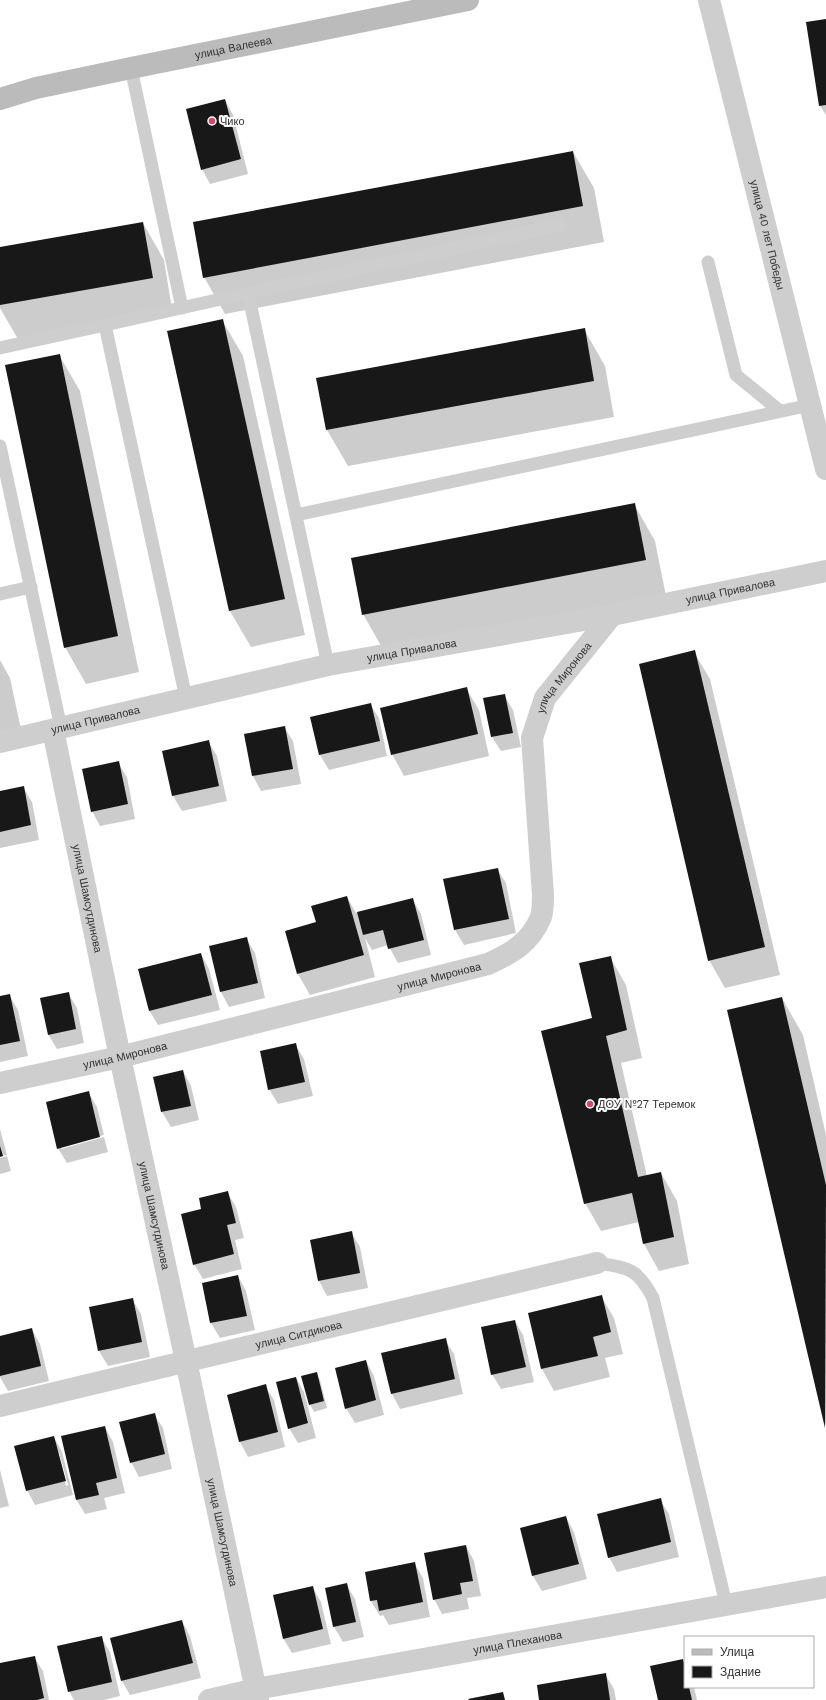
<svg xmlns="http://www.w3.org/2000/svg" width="826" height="1700" viewBox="0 0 826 1700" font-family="'Work Sans',sans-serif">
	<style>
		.shadow { fill: #0003; fill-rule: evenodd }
		.building { fill: #181818 }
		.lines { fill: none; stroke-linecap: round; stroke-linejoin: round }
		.service { stroke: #cecece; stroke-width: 13 }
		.minor { stroke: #cecece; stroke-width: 22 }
		.tertiary { stroke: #cecece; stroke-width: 22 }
		.secondary { stroke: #bbb; stroke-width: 22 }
		.poi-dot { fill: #d04a6a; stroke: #fff; stroke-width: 1.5 }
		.labels { text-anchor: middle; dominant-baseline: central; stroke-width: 4; stroke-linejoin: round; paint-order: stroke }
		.street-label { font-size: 11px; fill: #313131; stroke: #fff }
		.poi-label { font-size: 11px; fill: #313131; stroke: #fff; text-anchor: start }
	</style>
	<rect width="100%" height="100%" fill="#fff"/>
	<g class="shadow">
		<path d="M826,20V115L820,106Z"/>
		<path d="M225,100L233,115L248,174L210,184L202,169Z"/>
		<path d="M573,152L594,188L604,242L225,314L204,277Z"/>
		<path d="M143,223L164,260L173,315L19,341L0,308V248Z"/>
		<path d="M222,320L243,356L305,635L251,647L230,611L168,332Z"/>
		<path d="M584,329L605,366L614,417L348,466L327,430L317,379Z"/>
		<path d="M59,355L80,391L139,672L86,684L65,647Z"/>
		<path d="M634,504L655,541L666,596L384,651L363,614Z"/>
		<path d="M694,652L710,679L780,975L725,988L709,960Z"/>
		<path d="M0,660L10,678L22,734L0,738Z"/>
		<path d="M466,688L479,710L489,756L404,776L392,754Z"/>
		<path d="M504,695L513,710L521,747L501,751L492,737Z"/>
		<path d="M370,704L379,718L387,756L329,770L320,755L312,717Z"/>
		<path d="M284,727L293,741L301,784L261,791L253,776L245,734Z"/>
		<path d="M208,741L217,756L227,801L182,811L173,796L163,752Z"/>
		<path d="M118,763L127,777L135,819L100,826L92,811Z"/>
		<path d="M23,787L32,802L39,840L0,848V792Z"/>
		<path d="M497,869L506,883L516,933L464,945L455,930L444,880Z"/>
		<path d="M347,897L356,913L412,899L421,914L431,955L398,963L388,945L372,950L365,938L375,977L310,995L298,974Z"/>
		<path d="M246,938L255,953L265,998L229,1007L221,992Z"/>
		<path d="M201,954L209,969L220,1010L158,1025L149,1010Z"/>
		<path d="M610,957L626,985L642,1058L621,1063L647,1176L661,1173L677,1201L689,1264L659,1271L644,1244L639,1222L601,1231L585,1203L593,1019Z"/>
		<path d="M68,993L77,1008L84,1043L57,1049L48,1034Z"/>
		<path d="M9,995L18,1010L28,1056L0,1062V997Z"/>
		<path d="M782,998L803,1035L826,1135V1426L729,1011Z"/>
		<path d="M295,1044L304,1059L313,1096L278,1104L269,1089Z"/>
		<path d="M183,1071L191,1086L199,1120L171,1127L162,1112L154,1078Z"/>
		<path d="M88,1092L97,1107L104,1135L61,1147V1149L104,1137L108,1152L67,1163L58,1148Z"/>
		<path d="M0,1129L7,1155L0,1156Z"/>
		<path d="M7,1156L11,1171L0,1174V1158Z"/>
		<path d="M227,1192L236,1207L244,1238L235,1240L242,1269L203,1279L194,1264L202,1210Z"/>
		<path d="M351,1232L360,1247L368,1288L327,1296L319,1281L311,1240Z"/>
		<path d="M238,1276L246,1291L255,1330L220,1338L211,1323L203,1284Z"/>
		<path d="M601,1296L614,1318L623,1354L605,1358L610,1377L554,1391L542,1369L529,1314Z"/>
		<path d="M132,1299L141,1314L150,1357L108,1366L99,1351L90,1308Z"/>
		<path d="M515,1321L523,1335L534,1382L501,1389L492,1374Z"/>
		<path d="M32,1330L40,1344L49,1381L8,1391L0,1377V1337Z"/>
		<path d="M445,1340L454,1354L463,1394L400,1409L392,1394L382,1354Z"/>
		<path d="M366,1361L374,1376L384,1415L355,1423L346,1408Z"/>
		<path d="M316,1373L320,1380L327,1408L314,1412L310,1404Z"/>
		<path d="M296,1378L304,1392L316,1438L298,1443L289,1428Z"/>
		<path d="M265,1386L274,1400L285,1447L248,1457L240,1442L228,1395Z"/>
		<path d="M154,1414L163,1428L172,1469L139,1477L131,1462Z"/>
		<path d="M105,1427L113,1442L125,1493L104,1498L107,1509L85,1514L76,1499Z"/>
		<path d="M54,1437L62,1452L73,1495L35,1505L27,1490ZM57,1452H59L68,1485L66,1486Z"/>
		<path d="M0,1470L9,1506L0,1508Z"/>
		<path d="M660,1500L669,1514L679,1557L617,1572L609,1557Z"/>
		<path d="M566,1517L574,1532L587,1579L542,1591L533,1576L521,1529Z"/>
		<path d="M466,1546L474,1561L481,1596L467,1598L469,1609L442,1614L434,1599Z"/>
		<path d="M414,1563L423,1578L430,1617L389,1625L383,1615L380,1616L371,1601L366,1572Z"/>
		<path d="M346,1584L355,1599L364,1637L343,1642L334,1627L326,1589Z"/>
		<path d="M313,1588L321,1602L331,1644L292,1653L283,1638Z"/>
		<path d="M182,1621L190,1636L201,1678L130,1695L122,1681Z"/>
		<path d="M101,1637L110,1652L120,1696L104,1700H74L69,1691Z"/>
		<path d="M34,1657L43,1671L49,1700H0V1664Z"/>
		<path d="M683,1660L685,1664V1687H694L697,1700H659Z"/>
		<path d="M605,1674L614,1689L616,1700H540Z"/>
	</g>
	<g class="building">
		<path d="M826,19V105L819,106L806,22Z"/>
		<path d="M225,99L241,159L201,170L186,109Z"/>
		<path d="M573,151L583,206L203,278L193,222Z"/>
		<path d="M143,222L153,278L0,305V247Z"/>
		<path d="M223,319L285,599L229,611L167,331Z"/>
		<path d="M585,328L594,381L326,430L316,378Z"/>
		<path d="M60,354L118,636L64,648L5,365Z"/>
		<path d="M635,503L646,560L362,615L351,558Z"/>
		<path d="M695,650L765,947L708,961L639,664Z"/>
		<path d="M467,687L478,734L391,755L380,708Z"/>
		<path d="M505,694L513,733L491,737L483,698Z"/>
		<path d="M371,703L380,741L319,755L310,717Z"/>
		<path d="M285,726L293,769L252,776L244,734Z"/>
		<path d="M209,740L219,786L172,796L162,751Z"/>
		<path d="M119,761L128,804L91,812L82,769Z"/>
		<path d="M24,786L31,825L0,832V791Z"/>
		<path d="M498,868L509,919L454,930L443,879Z"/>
		<path d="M347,896L364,955L297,974L285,931L316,922L311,906Z"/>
		<path d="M413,898L424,940L388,949L383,930L363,935L357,912Z"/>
		<path d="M247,937L258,983L220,992L209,946Z"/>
		<path d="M201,953L212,995L149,1011L138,969Z"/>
		<path d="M611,956L627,1030L606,1036L638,1177L661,1172L674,1237L643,1244L632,1193L584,1204L541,1031L592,1018L579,963Z"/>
		<path d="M69,992L76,1029L48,1035L40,998Z"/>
		<path d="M10,994L20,1041L0,1045V996Z"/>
		<path d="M782,997L826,1185L825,1428L727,1010Z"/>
		<path d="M296,1043L305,1082L268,1090L260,1051Z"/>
		<path d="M183,1070L191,1106L161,1112L153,1077Z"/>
		<path d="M89,1091L100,1137L57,1149L46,1102Z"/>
		<path d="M0,1146L3,1156L0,1157Z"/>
		<path d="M228,1191L236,1223L227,1225L234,1254L193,1265L181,1214L201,1209L199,1198Z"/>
		<path d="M352,1231L360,1273L318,1281L310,1240Z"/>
		<path d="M238,1275L247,1316L210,1323L202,1283Z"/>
		<path d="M602,1295L611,1332L593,1337L598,1356L541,1369L528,1313Z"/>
		<path d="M133,1298L142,1342L98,1351L89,1307Z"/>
		<path d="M515,1320L526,1367L491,1375L481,1327Z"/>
		<path d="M32,1328L41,1366L0,1376V1336Z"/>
		<path d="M446,1338L455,1379L391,1394L381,1353Z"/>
		<path d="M366,1360L376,1400L345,1409L335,1368Z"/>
		<path d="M317,1372L324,1401L309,1405L301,1376Z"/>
		<path d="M296,1377L308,1423L288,1429L276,1382Z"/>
		<path d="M266,1384L278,1432L239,1442L227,1395Z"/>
		<path d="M155,1413L165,1454L130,1463L119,1422Z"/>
		<path d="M105,1426L117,1478L96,1483L99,1495L76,1500L61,1436Z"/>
		<path d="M54,1436L66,1481L26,1491L14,1446Z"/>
		<path d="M661,1498L671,1542L608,1558L597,1514Z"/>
		<path d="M566,1516L579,1564L532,1576L520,1528Z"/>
		<path d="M466,1545L473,1581L460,1583L462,1594L433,1600L424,1553Z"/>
		<path d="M415,1562L423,1602L379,1611L377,1600L370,1601L365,1572Z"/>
		<path d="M347,1583L356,1622L333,1627L325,1588Z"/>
		<path d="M313,1586L323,1629L283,1639L273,1595Z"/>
		<path d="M182,1620L193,1663L121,1681L110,1638Z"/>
		<path d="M102,1636L112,1682L68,1692L57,1646Z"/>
		<path d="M35,1656L44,1698L37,1700H0V1663Z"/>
		<path d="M683,1659L685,1668V1687H689L692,1700H658L650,1666Z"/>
		<path d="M606,1673L610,1700H539L537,1685Z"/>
		<path d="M503,1692L505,1700H469L468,1699Z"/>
	</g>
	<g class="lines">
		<g class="service">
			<path d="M131,68L182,308"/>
			<path d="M708,262L736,375L780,411"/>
			<path d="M248,293L561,225"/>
			<path d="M0,348L105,325"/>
			<path d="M0,446L61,728"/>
			<path d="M296,515L810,405"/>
			<path d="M0,594L31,587"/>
			<path d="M186,698L105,325L248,293L328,665"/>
			<path d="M597,1263C629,1268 637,1268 653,1298L726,1604"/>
		</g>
		<g class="minor">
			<path id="s1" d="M53,730L120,1057L186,1361L258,1700"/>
			<path id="s2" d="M0,742L328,665L612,615L826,571"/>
			<path id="s3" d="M0,1083L120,1057L488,964C512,953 530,943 541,917C543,910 543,901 543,895L532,738L545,698L612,615"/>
			<path id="s4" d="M0,1406L597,1263"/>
			<path id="s5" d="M209,1700L256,1689L826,1587"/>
		</g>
		<path class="tertiary" id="s6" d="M709,0L826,469"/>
		<path class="secondary" id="s7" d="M0,99L36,88L131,68L468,0"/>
	</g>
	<g class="poi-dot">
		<circle cx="212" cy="121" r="4"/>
		<circle cx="590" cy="1104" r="4"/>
	</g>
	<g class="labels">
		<g class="street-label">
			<text stroke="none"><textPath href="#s7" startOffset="239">улица Валеева</textPath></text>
			<text stroke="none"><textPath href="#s6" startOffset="242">улица 40 лет Победы</textPath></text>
			<text stroke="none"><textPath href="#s2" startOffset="746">улица Привалова</textPath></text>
			<text stroke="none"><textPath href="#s2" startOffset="422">улица Привалова</textPath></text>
			<text stroke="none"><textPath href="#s3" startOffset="824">улица Миронова</textPath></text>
			<text stroke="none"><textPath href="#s2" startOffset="98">улица Привалова</textPath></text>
			<text stroke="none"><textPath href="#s1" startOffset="172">улица Шамсутдинова</textPath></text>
			<text stroke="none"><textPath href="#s3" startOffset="452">улица Миронова</textPath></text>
			<text stroke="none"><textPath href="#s3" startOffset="128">улица Миронова</textPath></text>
			<text stroke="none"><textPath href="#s1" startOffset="496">улица Шамсутдинова</textPath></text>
			<text stroke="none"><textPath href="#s4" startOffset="307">улица Ситдикова</textPath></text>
			<text stroke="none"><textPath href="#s1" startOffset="820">улица Шамсутдинова</textPath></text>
			<text stroke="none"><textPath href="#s5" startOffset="314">улица Плеханова</textPath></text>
		</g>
		<g class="poi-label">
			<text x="220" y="121">Чико</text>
			<text x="598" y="1104">ДОУ №27 Теремок</text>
		</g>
	</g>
	<rect x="684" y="1636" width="130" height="52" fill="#ffffff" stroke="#adadad"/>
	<rect x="692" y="1649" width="20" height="6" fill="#bbbbbb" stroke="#adadad"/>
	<text x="720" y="1656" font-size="12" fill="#313131">Улица</text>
	<rect x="692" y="1666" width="20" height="12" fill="#181818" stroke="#adadad"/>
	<text x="720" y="1676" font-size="12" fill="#313131">Здание</text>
</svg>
